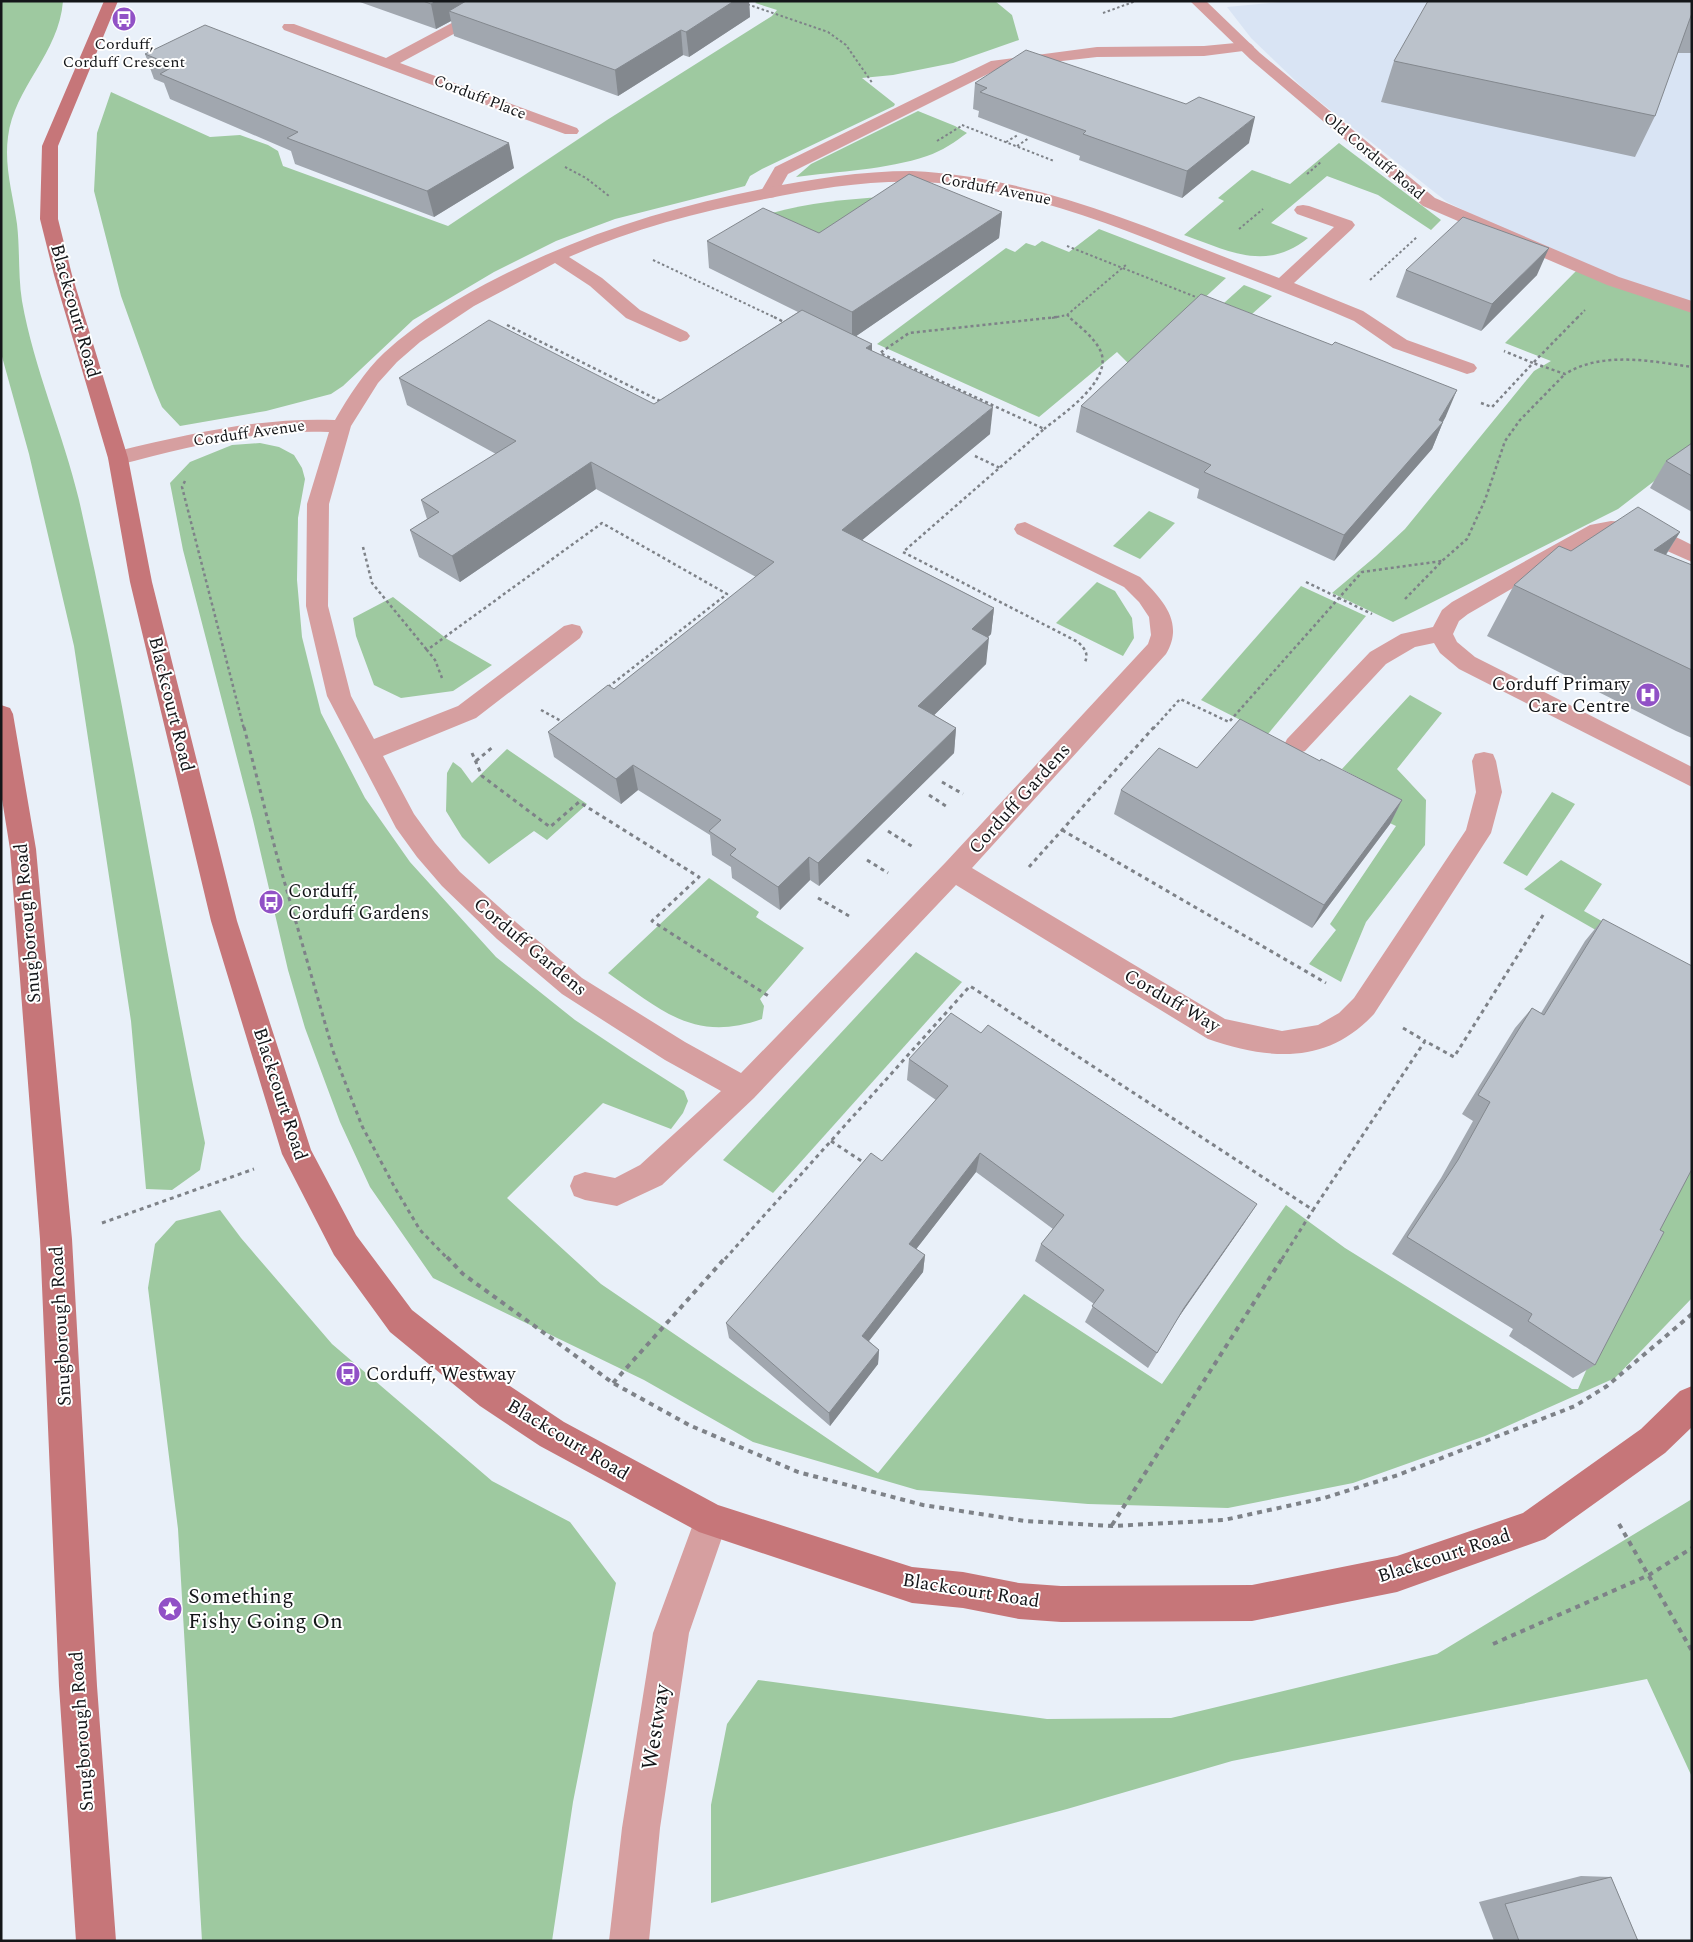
<svg xmlns="http://www.w3.org/2000/svg" width="1693" height="1942" viewBox="0 0 1693 1942" font-family="Spectral,serif">
	<style>
		.built { fill: #d9e4f4 }
		.green { fill: #9ec9a0 }
		.lines { fill: none; stroke-linecap: round; stroke-linejoin: round }
		.path-far3 { stroke: #7e8288; stroke-width: 2; stroke-dasharray: 2.5 2.5; stroke-linecap: butt }
		.path-far2 { stroke: #7e8288; stroke-width: 2.5; stroke-dasharray: 3 3; stroke-linecap: butt }
		.path-far1 { stroke: #7e8288; stroke-width: 3; stroke-dasharray: 4 4; stroke-linecap: butt }
		.path { stroke: #7e8288; stroke-width: 4; stroke-dasharray: 5 5; stroke-linecap: butt }
		.lane { fill: #d69fa0; fill-rule: evenodd }
		.street { fill: #d69fa0; fill-rule: evenodd }
		.secondary { fill: #c67679; fill-rule: evenodd }
		.wall { fill: #a1a7af }
		.shaded-wall { fill: #83888e }
		.building { fill: #bbc2cb; stroke: #83888e }
		.labels { text-anchor: middle; dominant-baseline: central; stroke-width: 4; stroke-linejoin: round; paint-order: stroke }
		.far-poi-label { font-size: 16px; fill: #141619; stroke: #fff }
		.far-street-label { font-size: 16px; fill: #141619; stroke: #fff }
		.street-label { font-size: 19px; fill: #141619; stroke: #fff }
		.poi-label { font-size: 19px; fill: #141619; stroke: #fff; text-anchor: start }
		.near-poi-label { font-size: 22px; fill: #141619; stroke: #fff; text-anchor: start }
		.near-street-label { font-size: 22px; fill: #141619; stroke: #fff }
	</style>
	<rect width="100%" height="100%" fill="#e9f0f9"/>
	<path class="built" d="M1292,1H1692V303L1558,256L1447,202L1305,90L1251,38L1227,7Z"/>
	<g class="green">
		<path d="M1,1H63C59,54 14,87 8,137C4,166 13,195 17,224C20,250 18,276 22,301C34,369 63,433 79,500C128,713 160,930 205,1143L200,1170L172,1190L146,1189L131,1021L74,646L29,454L1,353Z"/>
		<path d="M758,1H995L1012,15L1019,40L953,63L893,75L862,78L895,104L894,106L762,169L750,176L745,186L615,219L556,241L494,272L413,320L343,386L331,394L266,411L180,426L162,407L154,388L121,296L94,191L97,133L111,92L210,137L240,135L268,145L278,151L283,166L448,226L607,120L772,16L777,10L755,3Z"/>
		<path d="M918,111L955,126L967,133C955,142 942,151 927,156C886,170 839,171 796,177L811,164Z"/>
		<path d="M1339,143L1441,220L1431,230L1378,195L1327,176L1271,223L1308,238C1266,272 1229,251 1184,235L1224,201L1218,198L1252,170L1290,184Z"/>
		<path d="M884,197L832,241L772,213C808,203 847,199 884,197Z"/>
		<path d="M1099,229L1226,278L1131,366L1117,352L1039,417L877,344L1006,248L1015,252L1026,243L1035,246L1042,241L1069,252Z"/>
		<path d="M1577,270L1692,310V452L1618,509L1393,622L1332,593L1376,556L1405,529L1534,371L1551,361L1505,343Z"/>
		<path d="M1244,285L1272,296L1252,314L1224,303Z"/>
		<path d="M260,443L279,447L294,455L302,468L305,479L298,518L297,580L302,637L321,713L365,798L410,862L496,957L575,1020L632,1058L684,1091L688,1101L683,1113L671,1129L603,1103L507,1198L601,1284L878,1473L1024,1294L1162,1384L1286,1205L1345,1248L1572,1389H1578L1630,1270L1692,1157V1298L1615,1378L1485,1436L1353,1483L1228,1508L1088,1504L917,1490L753,1442L644,1380L433,1278L370,1187L340,1122L305,1028L288,970L253,820L183,550L170,483L190,462L232,445Z"/>
		<path d="M1149,511L1175,523L1140,559L1113,546Z"/>
		<path d="M1097,582L1115,591L1132,618L1134,638L1123,656L1056,623Z"/>
		<path d="M1301,586L1366,616L1268,734L1201,700Z"/>
		<path d="M393,597L447,639L492,665L453,691L401,698L374,685L356,636L353,618Z"/>
		<path d="M1410,695L1442,713L1397,769L1426,800L1425,845L1366,922L1341,982L1309,964L1336,930L1330,924L1396,826L1369,813L1379,789L1342,769Z"/>
		<path d="M507,749L587,804L547,840L534,831L489,864L462,837L446,811L447,773L453,762L461,768L472,783Z"/>
		<path d="M1552,792L1575,804L1527,876L1503,863Z"/>
		<path d="M1561,860L1602,884L1584,911L1692,972V985L1524,889Z"/>
		<path d="M709,878L759,912L756,917L804,948L760,999L764,1006L762,1019C694,1043 661,1010 608,973Z"/>
		<path d="M916,952L962,982L773,1193L723,1160Z"/>
		<path d="M220,1210L241,1238L332,1344L492,1481L570,1522L616,1583L573,1802L552,1941H202L178,1529L148,1288L155,1244L176,1221Z"/>
		<path d="M1692,1499V1777L1647,1679L1232,1761L1067,1809L711,1903V1805L727,1724L758,1680L1047,1719L1171,1718L1437,1654Z"/>
	</g>
	<g class="lines">
		<g class="path-far3">
			<path d="M738,1L828,32L846,45L873,84"/>
			<path d="M1103,13L1136,1"/>
			<path d="M962,125L1054,161"/>
			<path d="M937,141L963,125"/>
			<path d="M1006,142L1018,135"/>
			<path d="M1017,146L1029,138"/>
			<path d="M565,167L586,178L609,196"/>
			<path d="M1307,174L1321,162"/>
			<path d="M1239,229L1263,209"/>
			<path d="M1067,246L1201,299"/>
			<path d="M653,260L776,318"/>
			<path d="M1370,280L1417,237"/>
			<path d="M1067,315L1071,318"/>
			<path d="M1052,318L1067,315L1127,264"/>
			<path d="M1577,318L1585,310"/>
		</g>
		<g class="path-far2">
			<path d="M774,317L786,323"/>
			<path d="M1057,317L909,333L880,353L1044,429L903,552L1078,642C1084,648 1089,653 1085,662"/>
			<path d="M1578,317L1533,363L1565,374C1602,351 1651,361 1692,367"/>
			<path d="M507,325L662,402"/>
			<path d="M1481,403L1492,407L1533,363L1504,351"/>
			<path d="M1044,429C1064,413 1112,381 1101,352C1095,338 1080,327 1069,317"/>
			<path d="M975,456L1000,468"/>
			<path d="M185,481L182,487L244,729"/>
			<path d="M363,547L372,583L427,650"/>
			<path d="M1306,582L1372,614"/>
			<path d="M1405,599L1442,561L1467,539L1485,500L1505,441L1520,420L1565,374"/>
			<path d="M442,678L435,660L427,650L602,523L727,594L607,688"/>
			<path d="M541,710L563,722L565,721"/>
			<path d="M1153,729L1180,699L1229,722L1362,572L1442,561"/>
		</g>
		<g class="path-far1">
			<path d="M244,727L277,856L333,1051L362,1126L395,1188L420,1230L448,1259"/>
			<path d="M472,753L482,776L550,827L579,802L699,877L652,921L770,997"/>
			<path d="M476,761L494,746"/>
			<path d="M942,782L963,794"/>
			<path d="M929,795L949,808"/>
			<path d="M1062,830L1326,983"/>
			<path d="M888,831L913,847"/>
			<path d="M867,860L888,873"/>
			<path d="M1029,867L1154,727"/>
			<path d="M818,898L849,916"/>
			<path d="M1403,1028L1425,1041"/>
			<path d="M831,1141L866,1164"/>
			<path d="M102,1223L254,1169"/>
			<path d="M725,1259L970,986L1313,1210L1425,1041L1454,1057L1545,912"/>
			<path d="M1282,1259L1313,1210"/>
		</g>
		<g class="path">
			<path d="M447,1257L463,1274L613,1383L689,1425L798,1472L923,1505L1025,1521L1112,1526L1224,1520L1324,1498L1398,1475L1575,1406L1607,1386L1692,1314"/>
			<path d="M613,1383L726,1257"/>
			<path d="M1619,1524L1692,1651"/>
			<path d="M1112,1525L1283,1257"/>
			<path d="M1493,1644L1649,1575L1692,1548"/>
		</g>
		<g class="lane">
			<path d="M1246,42L1251,44L1254,47L1251,50L1204,56L1097,57L1000,68L788,174L775,197L769,198L763,197L760,193L775,167L991,61L1097,47L1204,46Z"/>
			<path d="M1611,521C1640,522 1666,531 1692,545V562L1640,539L1623,536H1603L1468,614L1459,621L1453,634L1457,642L1475,657L1692,767V787L1459,669L1440,653L1434,643L1415,647L1386,664L1305,751L1296,754L1287,751L1284,745L1287,739L1370,652L1401,634L1433,627L1442,610L1452,602L1590,525Z"/>
		</g>
		<g class="street">
			<path d="M493,1H511L509,4L400,63L577,128L579,131L577,134H565L284,30L282,27L284,24H294L386,58Z"/>
			<path d="M1190,1H1206L1260,53L1435,198L1619,277L1692,301V313L1607,285L1423,206L1250,59Z"/>
			<path d="M912,171C1042,177 1159,233 1279,278L1334,227L1297,214L1294,210L1297,206L1303,205L1309,206L1352,221L1355,225L1352,229L1294,283L1363,311L1407,340L1474,364L1477,368L1474,372L1467,374L1393,348L1354,321L1333,312C1290,294 1247,278 1203,261C1128,231 1052,200 971,187C902,175 833,185 765,199C697,212 632,229 569,257L602,278L640,310L687,332L690,336L687,340L680,342L626,318L590,286L555,263L474,306L420,342L397,362L378,383L351,426L329,504L328,606L351,696L374,739L458,706L564,626L572,624L580,626L583,632L580,638L476,718L383,756L414,814L435,843L460,872L517,923L582,978L685,1042L741,1073L945,863L1148,644L1151,635L1149,617L1139,602L1124,587L1017,534L1014,529L1017,524L1025,522L1140,577C1162,599 1185,622 1166,654L972,868L1225,1019L1282,1031L1318,1025L1339,1013L1354,998L1466,830L1476,792L1472,761L1475,754L1484,752L1493,754L1496,761L1502,792L1491,833L1374,1014C1327,1065 1269,1060 1208,1039L956,885L754,1098L662,1185L617,1206L585,1200L574,1196L570,1186L574,1176L585,1172L615,1178L640,1165L721,1091L665,1060L562,994L497,939L442,886L417,857L396,828L327,696L306,606L307,504L329,432C257,429 187,447 118,465L111,463L108,458L111,453L118,451C190,434 261,417 335,420C349,396 364,372 384,353C419,321 459,297 501,276C584,234 670,207 762,189C811,179 861,171 912,171Z"/>
			<path d="M711,1503L723,1508L728,1520L689,1633L660,1828L649,1941H609L622,1828L653,1633L699,1508Z"/>
		</g>
		<g class="secondary">
			<path d="M104,1H118L58,146V219L72,275L128,458L152,582L237,921L311,1150L356,1235L412,1310L504,1382L564,1422L718,1505L912,1567L963,1572L1019,1583L1061,1586L1252,1585L1397,1556L1523,1513L1641,1429L1680,1391L1692,1386V1427L1665,1453L1545,1539L1397,1592L1252,1621L1061,1622L1019,1619L963,1608L912,1603L699,1532L540,1446L480,1406L390,1332L334,1255L282,1154L211,921L130,582L108,458L54,275L40,219L42,146Z"/>
			<path d="M1,705L10,708L13,714L36,849L72,1239L97,1686L116,1941H76L59,1686L40,1239L10,849L1,793Z"/>
		</g>
	</g>
	<g class="wall">
		<path d="M357,1H749L750,17L689,57L683,55L618,96L454,36L451,21L436,29Z"/>
		<path d="M1692,1V53H1677L1655,116L1635,157L1381,102L1394,61Z"/>
		<path d="M145,54L514,168L434,217L295,164L291,151L170,99L164,83L154,79Z"/>
		<path d="M975,83L1249,143L1182,198L1079,160L1080,156L978,117L979,111L973,109Z"/>
		<path d="M1002,212L999,238L856,336L872,351L990,434L862,540L994,608L991,634L988,637L986,664L934,715L956,728L954,753L819,886L810,880L780,910L732,878L731,867L712,855L710,835L638,790L621,804L554,757L548,732L614,689L756,577L596,489L460,582L419,557L410,530L427,519L421,500L496,454L407,405L399,378L654,404L798,312L709,268L707,241L819,233Z"/>
		<path d="M1406,270L1537,275L1481,331L1396,297Z"/>
		<path d="M1081,406L1446,416L1443,422L1432,449L1334,561L1197,498L1199,489L1076,432Z"/>
		<path d="M1692,443V512L1650,488L1666,461Z"/>
		<path d="M1680,532L1666,555L1692,565V738L1676,731L1487,636L1514,585Z"/>
		<path d="M1320,761L1402,800L1390,824L1312,928L1114,814L1121,790L1197,768Z"/>
		<path d="M1603,919L1660,1230L1595,1365L1573,1378L1509,1336L1513,1329L1392,1254L1441,1178L1473,1121L1462,1114L1515,1028L1532,1008L1541,1013L1585,941Z"/>
		<path d="M909,1059L1245,1222L1178,1318L1148,1368L1085,1322L1094,1304L1035,1261L1041,1244L1053,1229L976,1172L916,1249L925,1255L923,1272L869,1341L879,1350L878,1364L830,1426L729,1338L726,1323L882,1161L936,1100L907,1080Z"/>
		<path d="M1581,1876L1611,1877L1638,1941H1494L1479,1902Z"/>
	</g>
	<g class="shaded-wall">
		<path d="M436,1H489L449,11L451,21L436,29L431,4Z"/>
		<path d="M734,1H749L750,17L689,57L686,32Z"/>
		<path d="M681,30L683,55L618,96L615,70Z"/>
		<path d="M1255,117L1249,143L1182,198L1187,171Z"/>
		<path d="M509,143L514,168L434,217L427,191Z"/>
		<path d="M1002,212L999,238L852,339V312Z"/>
		<path d="M1549,248L1537,275L1481,331L1492,304Z"/>
		<path d="M872,344V371L866,348Z"/>
		<path d="M1457,390L1446,416L1441,425L1443,422L1432,449L1334,561L1344,535L1439,420Z"/>
		<path d="M993,407L990,434L843,556L842,530Z"/>
		<path d="M591,462L596,489L460,582L452,556Z"/>
		<path d="M1680,532L1647,584L1654,550Z"/>
		<path d="M994,608L991,634L970,655L972,629Z"/>
		<path d="M989,638L986,664L917,732L918,706Z"/>
		<path d="M956,728L954,753L819,886L818,863Z"/>
		<path d="M633,765L638,790L621,804L616,779Z"/>
		<path d="M1402,800L1390,824L1312,928L1324,905Z"/>
		<path d="M809,857L810,880L780,910L778,887Z"/>
		<path d="M980,1153L976,1172L907,1261L909,1244Z"/>
		<path d="M1257,1204L1245,1222L1174,1324L1184,1308Z"/>
		<path d="M925,1255L923,1272L861,1351L862,1336Z"/>
		<path d="M879,1350L878,1364L830,1426L829,1413Z"/>
	</g>
	<g class="building">
		<path d="M423,1H436L431,4Z"/>
		<path d="M466,1H734L686,32L681,30L615,70L449,11Z"/>
		<path d="M1428,1H1692V13L1655,116L1394,61Z"/>
		<path d="M205,25L509,143L427,191L287,138L298,132L160,74L174,66L145,54Z"/>
		<path d="M1026,50L1186,104L1199,97L1255,117L1187,171L1083,134L1086,131L980,92L987,88L975,83Z"/>
		<path d="M909,174L1002,212L852,312L707,241L763,208L819,233Z"/>
		<path d="M1463,217L1549,248L1492,304L1406,270Z"/>
		<path d="M1201,294L1332,345L1335,342L1457,390L1439,420L1443,422L1344,535L1204,472L1211,465L1081,406Z"/>
		<path d="M802,310L872,344L866,348L993,407L842,530L994,608L972,629L989,638L918,706L956,728L818,863L809,857L778,887L730,855L736,849L709,831L721,820L633,765L616,779L548,732L608,685L614,689L774,562L591,462L452,556L410,530L439,512L421,500L516,441L399,378L489,320L654,404Z"/>
		<path d="M1692,443V476L1666,461Z"/>
		<path d="M1638,507L1680,532L1654,550L1692,565V670L1514,585L1559,546L1571,551Z"/>
		<path d="M1240,719L1320,761L1321,759L1402,800L1324,905L1121,790L1159,748L1197,768Z"/>
		<path d="M1603,919L1692,966V1169L1660,1230L1664,1232L1595,1365L1528,1321L1532,1314L1407,1237L1458,1160L1490,1102L1478,1095L1532,1008L1544,1015Z"/>
		<path d="M951,1013L981,1033L988,1025L1257,1204L1184,1308L1157,1353L1092,1306L1104,1290L1041,1244L1064,1215L980,1153L909,1244L925,1255L862,1336L879,1350L829,1413L726,1323L871,1153L882,1161L948,1086L909,1059Z"/>
		<path d="M1611,1877L1638,1941H1519L1505,1904Z"/>
	</g>
	<defs>
		<symbol id="bus-disc" viewBox="-11 -11 22 22"><circle r="9.5" fill="#9151c6" stroke="#fff"/><path d="M-5-6H5V4H4V6H2V4H-2V6H-4V4H-5ZM-3.5-4V0h7V-4ZM-3.5 1.2v1.5H-2V1.2ZM2 1.2v1.5H3.5V1.2Z" fill="#fff"/></symbol>
		<symbol id="hospital-disc" viewBox="-11 -11 22 22"><circle r="9.5" fill="#9151c6" stroke="#fff"/><path d="M-5-5h3v3.5h4V-5h3V5h-3V1.5h-4V5h-3Z" fill="#fff"/></symbol>
		<symbol id="sight-disc" viewBox="-11 -11 22 22"><circle r="9.5" fill="#9151c6" stroke="#fff"/><path d="M0-6L1.8-2.2L6-1.7L2.9 1.2L3.7 5.4L0 3.3L-3.7 5.4L-2.9 1.2L-6-1.7L-1.8-2.2Z" fill="#fff"/></symbol>
	</defs>
	<g fill-rule="evenodd">
		<use href="#bus-disc" x="110" y="5" width="28" height="28"/>
		<use href="#hospital-disc" x="1634" y="681" width="28" height="28"/>
		<use href="#bus-disc" x="257" y="888" width="28" height="28"/>
		<use href="#bus-disc" x="334" y="1360" width="28" height="28"/>
		<use href="#sight-disc" x="156" y="1595" width="28" height="28"/>
	</g>
	<g class="labels">
		<g class="far-poi-label">
			<text x="124" y="44">Corduff,<tspan x="124" dy="18">Corduff Crescent</tspan></text>
		</g>
		<g class="far-street-label">
			<text transform="translate(480 97) rotate(21)">Corduff Place</text>
			<text transform="translate(1374 156) rotate(40)">Old Corduff Road</text>
			<text transform="translate(996 189) rotate(11)">Corduff Avenue</text>
			<text transform="translate(249 433) rotate(-8)">Corduff Avenue</text>
		</g>
		<g class="street-label">
			<text transform="translate(75 311) rotate(74)">Blackcourt Road</text>
			<text transform="translate(171 704) rotate(76)">Blackcourt Road</text>
			<text transform="translate(1020 799) rotate(-48)">Corduff Gardens</text>
			<text transform="translate(28 923) rotate(-95)">Snugborough Road</text>
			<text transform="translate(530 947) rotate(40)">Corduff Gardens</text>
			<text transform="translate(1172 1001) rotate(30)">Corduff Way</text>
			<text transform="translate(280 1094) rotate(72)">Blackcourt Road</text>
			<text transform="translate(61 1326) rotate(-93)">Snugborough Road</text>
			<text transform="translate(568 1440) rotate(31)">Blackcourt Road</text>
			<text transform="translate(1444 1556) rotate(-18)">Blackcourt Road</text>
			<text transform="translate(971 1591) rotate(9)">Blackcourt Road</text>
			<text transform="translate(82 1731) rotate(-94)">Snugborough Road</text>
		</g>
		<g class="poi-label">
			<text x="1630" y="684" text-anchor="end">Corduff Primary<tspan x="1630" dy="22">Care Centre</tspan></text>
			<text x="288" y="891">Corduff,<tspan x="288" dy="22">Corduff Gardens</tspan></text>
			<text x="366" y="1374">Corduff, Westway</text>
		</g>
		<g class="near-poi-label">
			<text x="188" y="1596">Something<tspan x="188" dy="25">Fishy Going On</tspan></text>
		</g>
		<g class="near-street-label">
			<text transform="translate(656 1727) rotate(-81)">Westway</text>
		</g>
	</g>
	<rect width="1693" height="1942" fill="none" stroke="#141619" stroke-width="5"/>
</svg>
